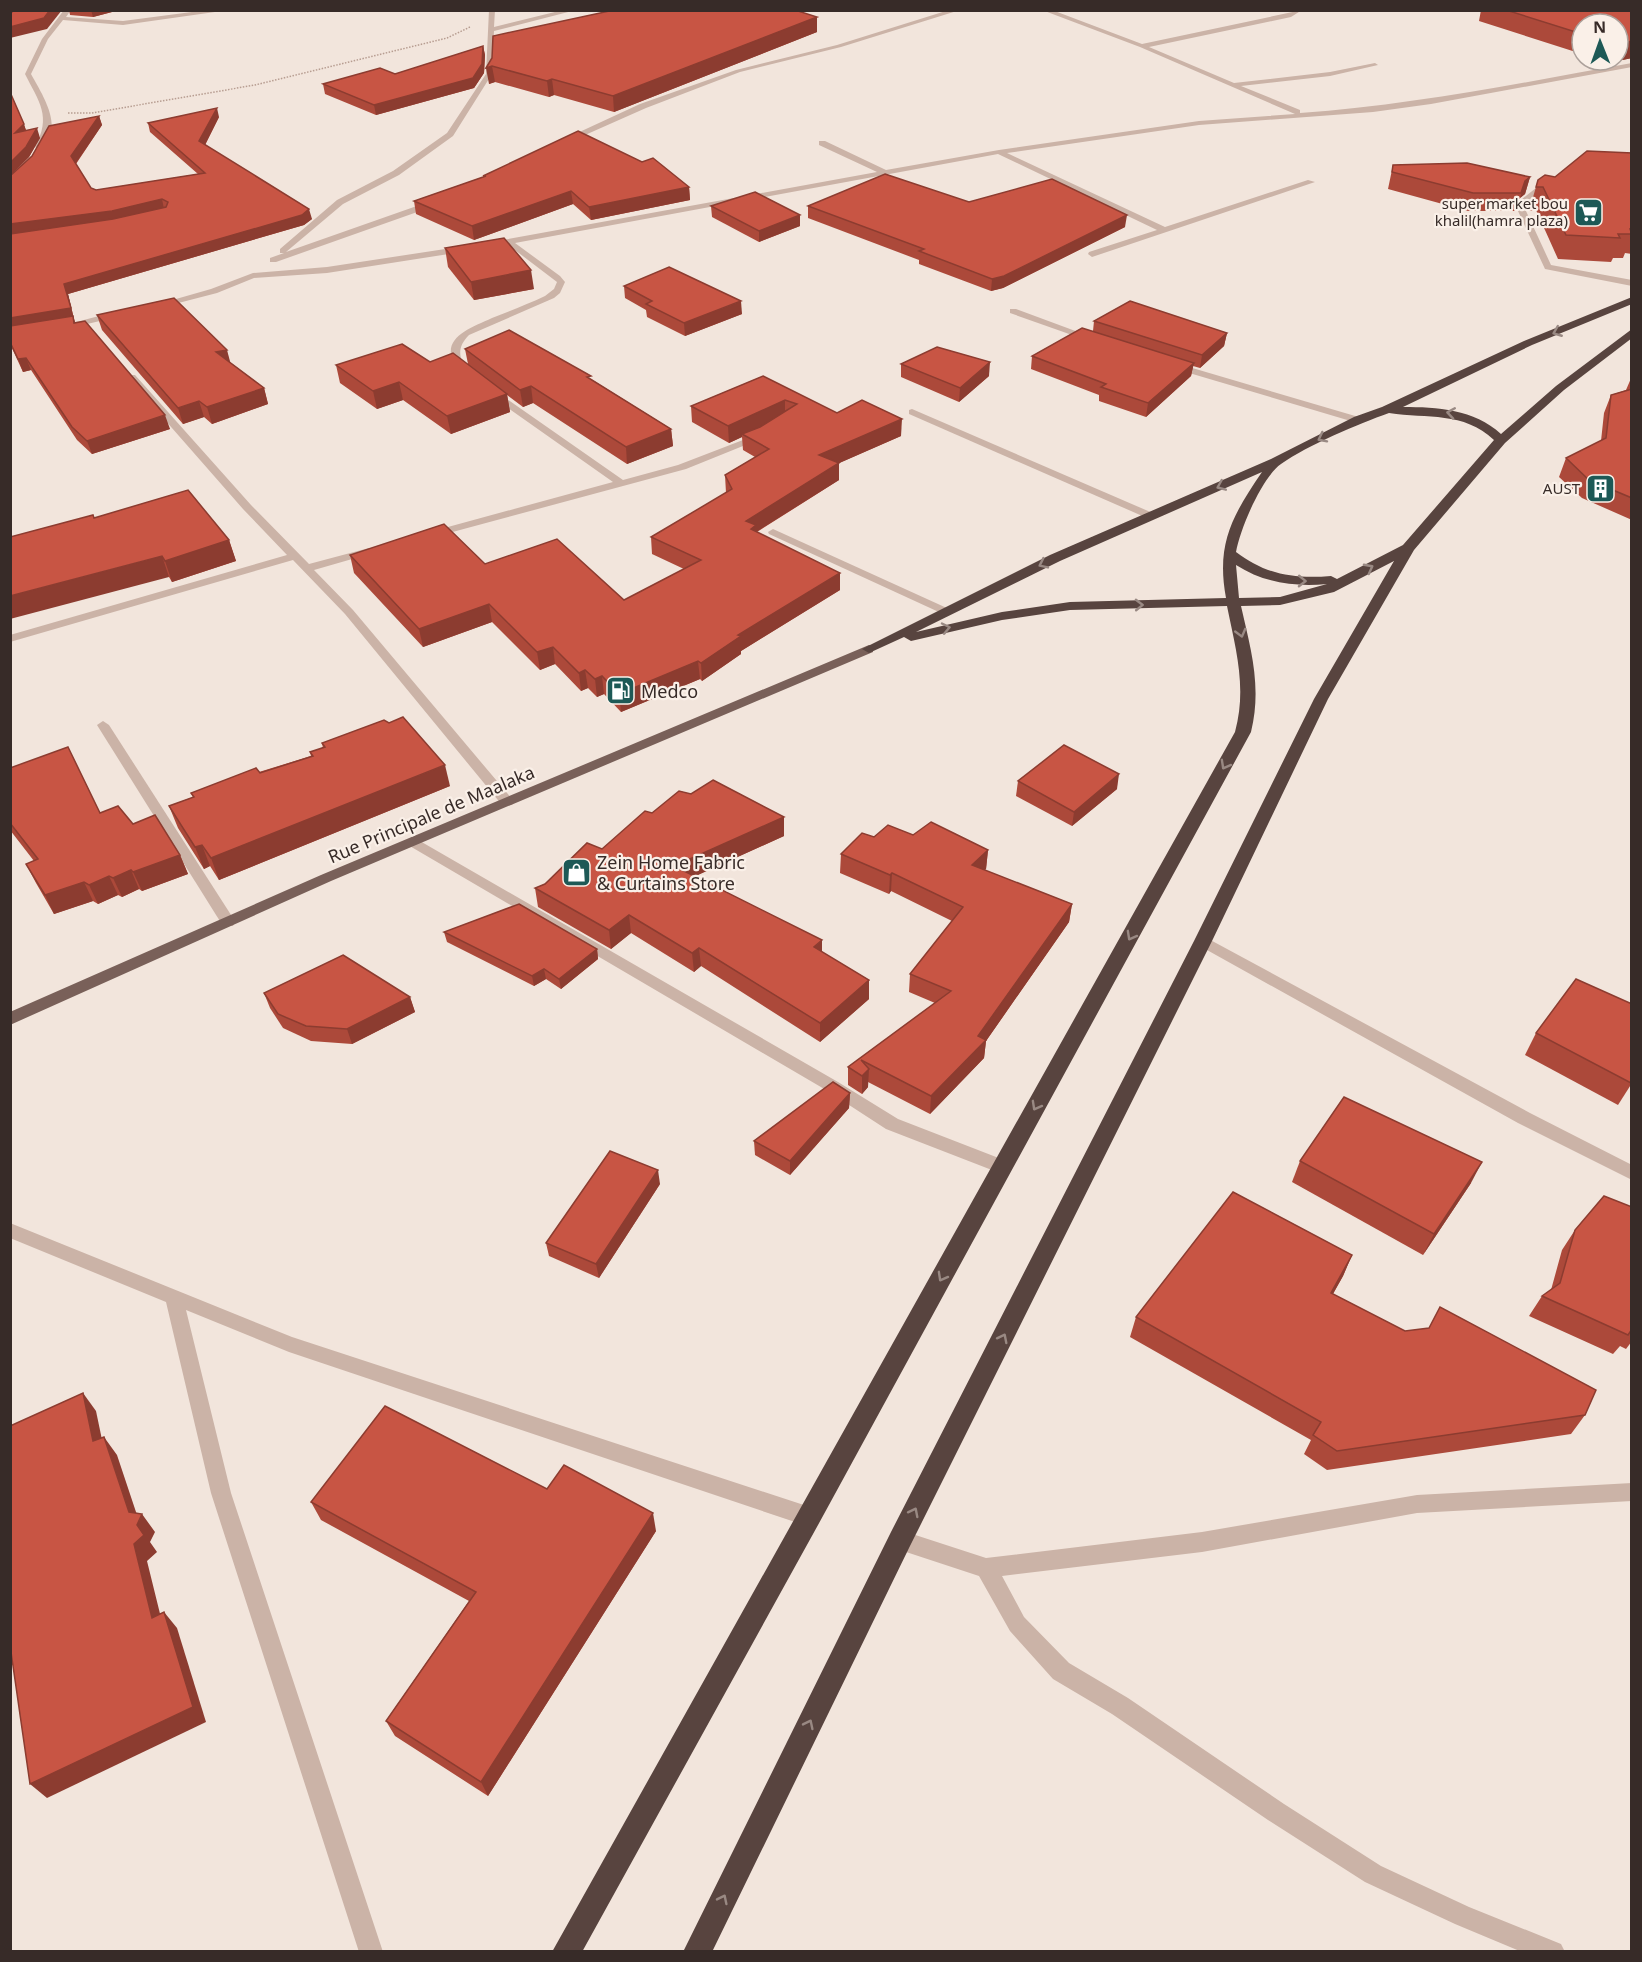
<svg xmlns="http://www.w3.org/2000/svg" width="1642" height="1962" viewBox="0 0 1642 1962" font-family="'Noto Sans',sans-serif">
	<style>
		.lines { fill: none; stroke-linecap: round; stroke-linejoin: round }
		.path { stroke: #b79d91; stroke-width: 1.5; stroke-dasharray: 1.5 1.5; stroke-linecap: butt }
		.minor { fill: #cbb3a7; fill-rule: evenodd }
		.major { fill: #796059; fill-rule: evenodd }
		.highway { fill: #58443f; fill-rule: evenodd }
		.wall { fill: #ac493a }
		.shaded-wall { fill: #8c3c30 }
		.building { fill: #c85544; stroke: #8c3c30; stroke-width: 1.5 }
		.oneway { stroke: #998983 }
		.labels { text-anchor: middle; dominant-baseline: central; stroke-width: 4.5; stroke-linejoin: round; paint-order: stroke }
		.far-poi-label { font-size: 15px; fill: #372b28; stroke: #faf0e8; text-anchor: end }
		.poi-label { font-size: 18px; fill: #372b28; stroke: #faf0e8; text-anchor: start }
		.street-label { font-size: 18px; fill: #372b28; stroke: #faf0e8 }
	</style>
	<rect width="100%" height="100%" fill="#f2e5dc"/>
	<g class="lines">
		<path class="path" d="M68,113H92L255,85L447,38L470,27"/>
		<g class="minor">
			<path d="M64,10H71L66,17L123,21L207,10H229L123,25L63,20L48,39L31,74C42,94 67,131 39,149L35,147C52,116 39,102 25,74L42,39Z"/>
			<path d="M489,10H495L494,27L563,10H576L494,31L492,74L453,136L399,175L343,204L286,252L431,201H437V205L276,262H270V258L284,253H280V249L337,200L393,171L447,133L486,74Z"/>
			<path d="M949,10H960L841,47L740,72L646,108L567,143L560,141L640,104L736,70L837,45Z"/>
			<path d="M1042,10H1052L1142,44L1302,10L1291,17L1149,47L1234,83L1330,72L1375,63L1378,65L1330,76L1241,86L1300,110V113C1412,105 1521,83 1632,63V67L1431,104L1373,112L1199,125L1007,153L1165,227L1308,180L1315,182L1092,257L1088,254L1089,252L1157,230L998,154L515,243L560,276L565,282L560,293L554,298L469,335C457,347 458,358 468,371L460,373C435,340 466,330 492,318C510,311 528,304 545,296L554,289L557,282L507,244L489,248L485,245L486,243L877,172L819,145V141H825L886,170L999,150L1199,121L1295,114L1140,47Z"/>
			<path d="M1546,180L1553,182L1529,202L1526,211L1551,265L1632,280V286L1545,269L1518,211L1522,199Z"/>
			<path d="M465,246L469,249L468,251L327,273L254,278L217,293L159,308L155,305L211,289L253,273L327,267Z"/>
			<path d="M1010,309H1016L1097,339L1089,341L1010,313Z"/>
			<path d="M118,311L122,314L121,316L66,329L61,326Z"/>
			<path d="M1172,362L1362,418L1363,420L1354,422L1169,367L1167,365Z"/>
			<path d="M129,375H135L251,505L309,564L369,548L373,549V553L314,570L353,610L512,799L514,802L512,805H502L345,614L293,560L10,642V635L287,555L243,509L129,379Z"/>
			<path d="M488,390H494L623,480L678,465L756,435L765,437L686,469L434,537H426V533L613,482L488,394Z"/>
			<path d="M912,409L1155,514L1156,516L1147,518L909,414V410Z"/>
			<path d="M773,529L949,609L951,611L945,614L941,613L769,534L768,532Z"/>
			<path d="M103,721L109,725L233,918L235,922L233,926H223L97,725Z"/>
			<path d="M413,837L838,1082L898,1119L1009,1162L1011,1167L1009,1172L1003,1174L997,1172L886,1129L826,1090L408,845L406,842Z"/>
			<path d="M1203,936L1530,1113L1632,1165V1180L1518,1123L1198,945L1196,941L1198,937Z"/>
			<path d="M10,1223L292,1337L810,1507L817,1510L820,1517L817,1524L810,1527L289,1352L186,1310L231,1493L383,1952H359L211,1493L166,1302L10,1238Z"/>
			<path d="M1632,1483V1501L1417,1513L1202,1552L1002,1576L1024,1617L1069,1663L1128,1698L1284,1804L1381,1866L1469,1907L1561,1944L1565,1952H1522L1455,1924L1365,1882L1268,1820L1112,1714L1053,1679L1010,1631L979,1576L900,1550L893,1547L890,1540L893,1533L900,1530L986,1558L1202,1532L1417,1495Z"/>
		</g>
		<path class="major" d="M869,645L873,646V652L331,881L10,1025V1012L321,875Z"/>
		<path class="highway" d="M1632,297V304L1532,345L1403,407C1437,407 1474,409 1501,434L1556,386L1632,329V338L1564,390L1505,443L1414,550L1328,699L1212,941L909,1548L712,1952H683L891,1532L1194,941L1314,699L1394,561L1334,592L1280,605L1241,606C1251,650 1262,687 1251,732L818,1525L582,1952H552L1235,732C1247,688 1236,650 1227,606L1070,610L1002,620L911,641L904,637L869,653L862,649L1050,555L1271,459L1354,417L1382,407L1524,341ZM1389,413C1428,419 1463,411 1494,440L1403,545L1337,579L1331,576C1295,579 1266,575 1236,552C1240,529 1262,477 1281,464C1308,445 1358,424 1389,413ZM1262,472C1232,516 1216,544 1226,598L1070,602L1002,612L916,632L1060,561ZM1236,565C1264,583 1295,587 1327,584L1280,597L1239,598Z"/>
	</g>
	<g class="wall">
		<path d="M69,10H112V12L93,17L70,15Z"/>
		<path d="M1481,10H1632V58L1608,63L1599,60H1618V24H1582V54L1479,21Z"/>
		<path d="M817,17V32L614,112L554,95L549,97L495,82L489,84L492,58Z"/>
		<path d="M483,46L485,55L484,73L474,88L376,115L325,94L323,84L395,74Z"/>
		<path d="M10,92L26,130L40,138L29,157L13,173L99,116L102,125L76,164L91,188L96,190L198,174L150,132L148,123L219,117L205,145L312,219L304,225L68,294L75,323L170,429L92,454L77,440L31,370L23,372L10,344Z"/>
		<path d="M1632,153V254L1625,253L1623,258H1613L1611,262L1558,259L1536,210L1529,211L1538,180L1555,177Z"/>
		<path d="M1393,165L1530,177L1525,194L1520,198L1516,211H1468L1388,189Z"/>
		<path d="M483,176L689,187L690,200L591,220L573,204L474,240L416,214L414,201L483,177Z"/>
		<path d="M969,202L1125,227L1003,288L991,291L919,264V260L808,218V206Z"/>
		<path d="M711,206L800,226L759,242L712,217Z"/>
		<path d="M445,248L534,289L474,300L448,267Z"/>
		<path d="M624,286L742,314L685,336L647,317L646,310L625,298Z"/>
		<path d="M97,315L231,363L264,388L268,404L212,424L204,417L183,424L102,330Z"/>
		<path d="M1094,321L1227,333L1224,346L1200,368L1193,366L1191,376L1146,417L1099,401V395L1031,369L1032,356L1093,331Z"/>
		<path d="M465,349L591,379L671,429L673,446L627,464L533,403L523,407L507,395L510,412L451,434L403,400L377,409L340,383L336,365L430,362L468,364Z"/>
		<path d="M901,364L989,376L959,402L901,377Z"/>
		<path d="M763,376L837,413L901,436L839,463V480L757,532L840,590L741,651V654L702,681L700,679L621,712L604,694L597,697L588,688L581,691L555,664L540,670L492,622L423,647L354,573L350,555L485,564L624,600L684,569L652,554L651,537L726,493L725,475L755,457L743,450L742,437L729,443L692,422L691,406Z"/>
		<path d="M1632,376V520L1582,498L1559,477L1566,458L1601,441L1604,413L1611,395L1626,390Z"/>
		<path d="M94,518L229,540L236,561L172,582L169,577Z"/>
		<path d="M322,743L450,786L219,880L210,866L204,869L178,828L169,806L193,797L191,793L311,756L310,752L323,748Z"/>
		<path d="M10,768L100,813L133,824L180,855L188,874L142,891L139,889L122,897L118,895L98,904L93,901L54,914L36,883L26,864L34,861L10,830Z"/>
		<path d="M1018,781L1117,789L1072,826L1016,796Z"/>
		<path d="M652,813L784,817V836L695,876L869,980V999L820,1042L701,966L694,972L631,933L611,949L538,907L535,888L545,884L602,849Z"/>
		<path d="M913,835L988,850L986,869L984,870L1072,904L1069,922L986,1041L984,1058L930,1114L868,1082V1087L862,1094L848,1085V1067L935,1003L909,992L910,974L952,921L891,891L889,894L840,873L841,854Z"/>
		<path d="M444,932L597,949L598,959L561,989L546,979L534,986L447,942Z"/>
		<path d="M264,993L410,997L415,1012L352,1044L311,1041L283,1028L270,1008Z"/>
		<path d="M1536,1033L1632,1083L1618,1105L1525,1055Z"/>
		<path d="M850,1093L849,1108L790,1175L755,1155L754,1141Z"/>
		<path d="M1300,1161L1471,1183L1423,1255L1292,1182Z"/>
		<path d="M660,1184L599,1278L549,1256L546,1243Z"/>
		<path d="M1632,1207V1341L1626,1349L1620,1346L1613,1354L1529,1316L1542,1296L1551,1290L1562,1250L1575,1230Z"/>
		<path d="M1352,1255L1343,1276L1333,1294L1405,1331L1585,1415L1571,1434L1327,1470L1304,1454L1311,1440L1130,1337L1136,1317Z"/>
		<path d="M547,1489L656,1531L488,1796L395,1736L386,1721L469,1601L321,1520L311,1502Z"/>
	</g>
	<g class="shaded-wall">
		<path d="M50,10H62L47,29L10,38V27Z"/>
		<path d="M91,10H112V12L93,17Z"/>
		<path d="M817,17V32L614,112L613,96Z"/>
		<path d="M1632,41V58L1608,63L1609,60H1618V44Z"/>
		<path d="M483,46L485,55L484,73L474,88L376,115L374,105Z"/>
		<path d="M492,66L495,82L489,84L486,68Z"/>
		<path d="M552,79L554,95L549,97L547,81Z"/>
		<path d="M217,108L219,117L202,151L199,141Z"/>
		<path d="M99,116L102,125L74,166L71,156Z"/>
		<path d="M24,124L27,134L15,133Z"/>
		<path d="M37,128L40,138L29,157L10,176V163Z"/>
		<path d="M1530,177L1525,194L1520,198L1525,181Z"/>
		<path d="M689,187L690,200L591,220L589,207Z"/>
		<path d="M571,191L573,204L474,240L472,226Z"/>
		<path d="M162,199L164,209L116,221L10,235V224Z"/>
		<path d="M309,209L312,219L304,225L68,294L74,319L77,329L10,330V318L64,284Z"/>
		<path d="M800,215V226L759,242V231Z"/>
		<path d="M1127,215L1125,227L1003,288L991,291L992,279Z"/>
		<path d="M531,270L534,289L474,300L471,282Z"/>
		<path d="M741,301L742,314L685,336L684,323Z"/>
		<path d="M1227,333L1224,346L1200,368L1202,355Z"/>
		<path d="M227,350L231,365L216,352Z"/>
		<path d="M26,358L31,370L23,372L18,359Z"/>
		<path d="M990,362L989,376L959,402L960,388Z"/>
		<path d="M1194,363L1191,376L1146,417L1148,403Z"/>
		<path d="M399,382L403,400L377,409L373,391Z"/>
		<path d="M531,386L533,403L523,407L520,390Z"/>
		<path d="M264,388L268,404L212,424L207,407Z"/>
		<path d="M507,394L510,412L451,434L447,416Z"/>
		<path d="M785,400V416L745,435L742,434V437L729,443L728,426Z"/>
		<path d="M199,401L204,417L183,424L178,408Z"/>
		<path d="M165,415L170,429L92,454L87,441Z"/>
		<path d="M902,419L901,436L819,472V455Z"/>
		<path d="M671,429L673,446L627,464L626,447Z"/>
		<path d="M839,463V480L756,532L757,543L746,521Z"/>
		<path d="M229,540L236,561L172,582L165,561Z"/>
		<path d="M162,556L169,577L10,619V596Z"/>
		<path d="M840,573V590L741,651V654L702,681L701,663L738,635Z"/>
		<path d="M489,604L492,622L423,647L419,629Z"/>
		<path d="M553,647L555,664L540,670L537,652Z"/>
		<path d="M698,661L700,679L621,712L619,694Z"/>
		<path d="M585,670L588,688L581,691L579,673Z"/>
		<path d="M602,676L604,694L597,697L595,679Z"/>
		<path d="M445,765L450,786L219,880L211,858Z"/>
		<path d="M1119,774L1117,789L1072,826L1074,812Z"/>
		<path d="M784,817V836L676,885L674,866Z"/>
		<path d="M202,845L210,866L204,869L195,847Z"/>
		<path d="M988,850L986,869L970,883L972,865Z"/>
		<path d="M180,855L188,874L142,891L133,872Z"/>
		<path d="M131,870L139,889L122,897L113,878Z"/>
		<path d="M892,873L891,891L889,894L890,875Z"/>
		<path d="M109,876L118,895L98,904L89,885Z"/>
		<path d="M84,882L93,901L54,914L45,895Z"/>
		<path d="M1072,904L1069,922L986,1041L984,1058L930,1114L931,1096L978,1036Z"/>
		<path d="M629,915L631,933L611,949L609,930Z"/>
		<path d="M822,940V958L814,947Z"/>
		<path d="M699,948L701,966L694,972L692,953Z"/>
		<path d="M597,949L598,959L561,989L559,979Z"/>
		<path d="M544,969L546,979L534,986L532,976Z"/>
		<path d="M869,980V999L820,1042V1023Z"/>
		<path d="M410,997L415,1012L352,1044L347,1029Z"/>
		<path d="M869,1069L868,1087L862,1094V1076Z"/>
		<path d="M850,1093L849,1108L790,1175V1161Z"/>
		<path d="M1482,1162L1471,1183L1423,1255L1434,1234Z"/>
		<path d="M658,1170L660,1184L599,1278L596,1264Z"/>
		<path d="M1352,1255L1343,1276L1322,1313L1331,1293Z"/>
		<path d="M83,1393L96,1411L106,1459L93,1441Z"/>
		<path d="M104,1437L117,1455L139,1521L142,1514L155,1532L150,1542L157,1552L147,1561L165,1634L152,1618L134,1544L129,1512Z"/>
		<path d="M653,1513L656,1531L488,1796L481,1782Z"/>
		<path d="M164,1612L177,1628L206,1722L47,1798L30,1784Z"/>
	</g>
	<g class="building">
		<path d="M14,10H50L44,18L10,27V14Z"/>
		<path d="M614,10H795L817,17L613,96L552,79L547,81L492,66L486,68L492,58L493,36Z"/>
		<path d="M1506,10H1632V41L1618,44V24H1582V34Z"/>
		<path d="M483,46L482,64L473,78L374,105L323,84L380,68L395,74Z"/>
		<path d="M10,92L24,124L15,133L37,128L26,147L10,163Z"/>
		<path d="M217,108L199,141L309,209L302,215L64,284L71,308L10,318V234L113,219L166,207L168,202L162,199L112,211L10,224V176L32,156L49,126L99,116L71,156L91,188L96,190L205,173L148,123Z"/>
		<path d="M578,131L642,162L653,158L689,187L589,207L571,191L472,226L414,201L486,176H483Z"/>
		<path d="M1587,151L1632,153V229H1630L1632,234H1618L1620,238L1566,235L1543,187H1536L1538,180L1545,175L1555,177Z"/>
		<path d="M1467,163L1530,177L1525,181L1521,193H1473L1392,172L1393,165Z"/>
		<path d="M885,174L969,202L1052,179L1127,215L1004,276L992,279L919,251L924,249L808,206Z"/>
		<path d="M755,192L800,215L759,231L711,206Z"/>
		<path d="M504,238L531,270L471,282L445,248Z"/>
		<path d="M669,267L741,301L684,323L646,304L652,301L624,286Z"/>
		<path d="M174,298L227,350L216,352L264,388L207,407L199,401L178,408L97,315Z"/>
		<path d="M1130,301L1227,333L1202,355L1094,321Z"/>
		<path d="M73,316L74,323L85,321L165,415L87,441L72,427L26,358L18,359L10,342V326Z"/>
		<path d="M1082,328L1194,363L1148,403L1101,387L1106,384L1032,356Z"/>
		<path d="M509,330L591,376L587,377L671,429L626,447L531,386L520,390L465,349Z"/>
		<path d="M402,344L430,362L453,353L507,394L447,416L399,382L373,391L336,365Z"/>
		<path d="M937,347L990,362L960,388L901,364Z"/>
		<path d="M763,376L837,413L862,400L902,419L819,455L839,463L746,521L756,525L751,529L840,573L738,635L741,636L701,663L698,661L619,694L602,676L595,679L585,670L579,673L553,647L537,652L489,604L419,629L350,555L444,524L485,564L557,539L624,600L701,560L651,537L732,489L725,475L769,449L742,434L760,427L797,404L785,400L728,426L691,406Z"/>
		<path d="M1632,389V498L1589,480L1566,458L1606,438L1611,395Z"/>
		<path d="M188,490L229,540L165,561L162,556L10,596V537L93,515L94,518Z"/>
		<path d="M403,717L445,765L211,858L202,845L195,847L169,806L194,797L191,793L256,768L260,773L313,756L310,752L325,747L322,743L384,720L389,723Z"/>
		<path d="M1064,745L1119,774L1074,812L1018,781Z"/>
		<path d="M68,747L100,813L118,806L133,824L155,815L180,855L133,872L131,870L113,878L109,876L89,885L84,882L45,895L26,864L38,859L10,823V768Z"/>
		<path d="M713,780L784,817L674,866L822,940L814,947L869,980L820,1023L699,948L692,953L629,915L609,930L535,888L545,884L587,843L602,849L645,811L652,813L679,791L691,794Z"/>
		<path d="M931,822L988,850L972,865L1072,904L978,1036L986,1040L931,1096L861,1060L869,1069L862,1076L848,1067L951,991L910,974L963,907L892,873L890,875L841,854L862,833L874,837L888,825L913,835Z"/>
		<path d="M519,904L597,949L559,979L544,969L532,976L444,932Z"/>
		<path d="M343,955L410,997L347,1029L306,1026L278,1014L264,993Z"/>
		<path d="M1576,979L1632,1004L1631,1083L1536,1033Z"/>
		<path d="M833,1082L850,1093L790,1161L754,1141Z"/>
		<path d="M1344,1097L1482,1162L1434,1234L1300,1161Z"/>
		<path d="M610,1151L658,1170L596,1264L546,1243Z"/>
		<path d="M1233,1192L1352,1255L1331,1293L1405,1331L1429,1328L1440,1307L1596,1390L1585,1415L1337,1451L1313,1435L1321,1422L1136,1317Z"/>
		<path d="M1604,1196L1632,1207V1329L1628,1335L1542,1296L1560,1283L1575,1230Z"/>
		<path d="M83,1393L93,1441L104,1437L129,1512L142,1514L137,1525L144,1535L134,1544L152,1618L164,1612L193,1707L30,1784L10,1645V1426Z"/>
		<path d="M385,1406L547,1489L564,1465L653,1513L481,1782L386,1721L476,1592L311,1502Z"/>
	</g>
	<defs><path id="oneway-chevron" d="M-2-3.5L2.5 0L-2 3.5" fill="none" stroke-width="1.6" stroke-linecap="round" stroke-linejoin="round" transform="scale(1.5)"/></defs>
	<g class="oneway">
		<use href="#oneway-chevron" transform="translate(1557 332) rotate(158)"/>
		<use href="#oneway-chevron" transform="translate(1451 413) rotate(-171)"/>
		<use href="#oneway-chevron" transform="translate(1322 438) rotate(153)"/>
		<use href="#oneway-chevron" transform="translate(1221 486) rotate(157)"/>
		<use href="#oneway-chevron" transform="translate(1043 564) rotate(154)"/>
		<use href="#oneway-chevron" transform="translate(1369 568) rotate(-28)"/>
		<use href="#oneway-chevron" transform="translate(1302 581) rotate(1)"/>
		<use href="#oneway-chevron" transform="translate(1139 605) rotate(-1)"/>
		<use href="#oneway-chevron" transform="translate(946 628) rotate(-12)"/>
		<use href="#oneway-chevron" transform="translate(1241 633) rotate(75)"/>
		<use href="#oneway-chevron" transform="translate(1225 765) rotate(119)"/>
		<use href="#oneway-chevron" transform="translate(1131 936) rotate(119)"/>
		<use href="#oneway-chevron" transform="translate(1036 1106) rotate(119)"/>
		<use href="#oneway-chevron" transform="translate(942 1277) rotate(119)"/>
		<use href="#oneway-chevron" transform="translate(1003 1338) rotate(-63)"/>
		<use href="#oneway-chevron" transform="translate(914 1512) rotate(-63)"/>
		<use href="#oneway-chevron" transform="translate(809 1724) rotate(-64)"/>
		<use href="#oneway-chevron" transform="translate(723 1899) rotate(-64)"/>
	</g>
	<defs>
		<symbol id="supermarket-square" viewBox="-11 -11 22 22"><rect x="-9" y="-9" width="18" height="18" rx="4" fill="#1d5956" stroke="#faf0e8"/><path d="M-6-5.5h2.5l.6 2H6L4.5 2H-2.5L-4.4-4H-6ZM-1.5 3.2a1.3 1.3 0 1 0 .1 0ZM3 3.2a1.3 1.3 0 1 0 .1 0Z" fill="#fff"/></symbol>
		<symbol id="building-square" viewBox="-11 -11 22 22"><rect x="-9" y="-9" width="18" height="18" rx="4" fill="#1d5956" stroke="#faf0e8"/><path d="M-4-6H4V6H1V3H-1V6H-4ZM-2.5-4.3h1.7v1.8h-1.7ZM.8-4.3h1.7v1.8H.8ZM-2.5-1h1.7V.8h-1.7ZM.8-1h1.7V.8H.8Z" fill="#fff"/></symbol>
		<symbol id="fuel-square" viewBox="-11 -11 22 22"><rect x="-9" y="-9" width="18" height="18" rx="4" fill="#1d5956" stroke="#faf0e8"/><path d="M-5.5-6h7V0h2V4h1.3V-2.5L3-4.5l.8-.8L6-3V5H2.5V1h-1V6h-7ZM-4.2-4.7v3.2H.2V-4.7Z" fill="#fff"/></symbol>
		<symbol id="shop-square" viewBox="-11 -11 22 22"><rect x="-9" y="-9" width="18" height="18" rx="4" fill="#1d5956" stroke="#faf0e8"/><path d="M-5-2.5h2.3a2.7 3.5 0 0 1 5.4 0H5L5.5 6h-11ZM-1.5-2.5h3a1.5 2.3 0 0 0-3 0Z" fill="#fff"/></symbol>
	</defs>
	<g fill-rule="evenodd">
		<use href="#supermarket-square" x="1572" y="196" width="33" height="33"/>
		<use href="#building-square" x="1584" y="472" width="33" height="33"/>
		<use href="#fuel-square" x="604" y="674" width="33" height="33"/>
		<use href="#shop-square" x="560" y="856" width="33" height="33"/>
	</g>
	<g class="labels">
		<g class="far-poi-label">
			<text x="1568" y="203">super market bou<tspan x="1568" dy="17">khalil(hamra plaza)</tspan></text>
			<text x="1580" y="488">AUST</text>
		</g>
		<g class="poi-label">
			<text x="641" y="691">Medco</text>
			<text x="597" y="862">Zein Home Fabric<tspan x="597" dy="21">&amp; Curtains Store</tspan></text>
		</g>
		<g class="street-label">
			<text transform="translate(431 814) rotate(-23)">Rue Principale de Maalaka</text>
		</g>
	</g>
	<rect width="1642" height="1962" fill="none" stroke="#372b28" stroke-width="24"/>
	<g transform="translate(1600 42) rotate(359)"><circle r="28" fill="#faf0e8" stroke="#aca19b" stroke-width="1.5"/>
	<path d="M0-4.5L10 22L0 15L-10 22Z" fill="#1d5956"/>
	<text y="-9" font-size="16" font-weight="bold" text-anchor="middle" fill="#372b28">N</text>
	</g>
</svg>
